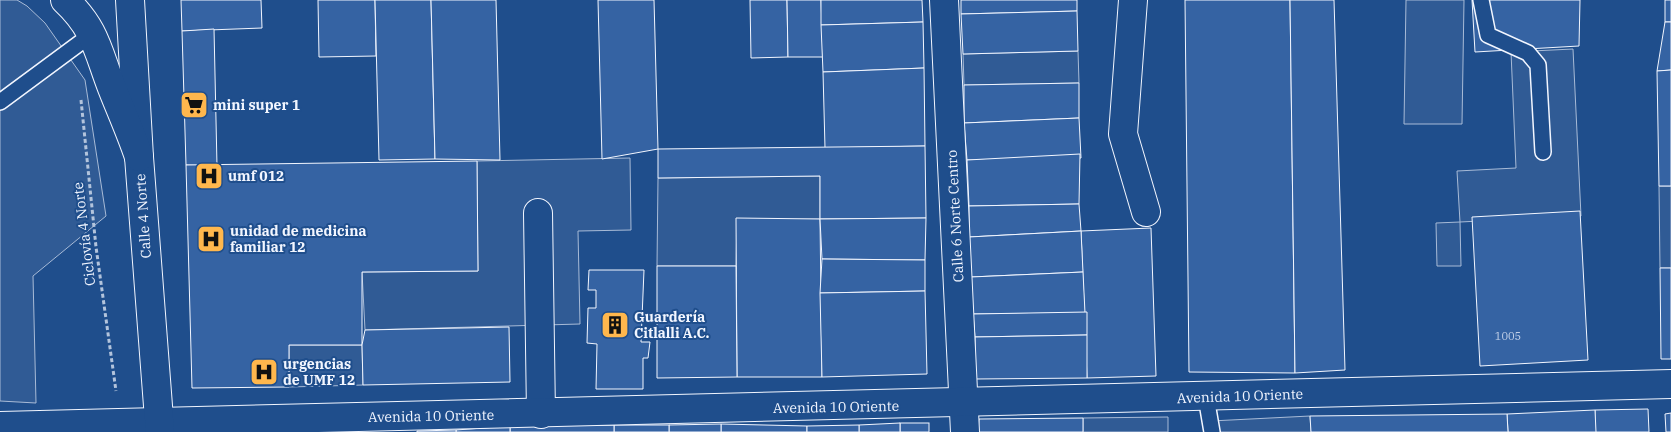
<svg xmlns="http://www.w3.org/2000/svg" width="1671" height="432" viewBox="0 0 1671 432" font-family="'IBM Plex Serif',serif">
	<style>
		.built { fill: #305b95; stroke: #a8bbd7 }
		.building { fill: #3563a3; stroke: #f2f6ff }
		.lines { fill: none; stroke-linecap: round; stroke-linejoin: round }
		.lane-casing { stroke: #f2f6ff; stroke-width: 18 }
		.street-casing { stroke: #f2f6ff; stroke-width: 30 }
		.secondary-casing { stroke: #f2f6ff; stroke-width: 30 }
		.primary-casing { stroke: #f2f6ff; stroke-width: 30 }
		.path { stroke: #b3c4dc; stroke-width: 3; stroke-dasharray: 4 2.5; stroke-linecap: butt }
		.lane { stroke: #1f4e8c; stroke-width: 15 }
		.street { stroke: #1f4e8c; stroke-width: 28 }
		.secondary { stroke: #1f4e8c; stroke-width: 28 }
		.primary { stroke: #1f4e8c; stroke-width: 28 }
		.labels { text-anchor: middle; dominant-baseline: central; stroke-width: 4; stroke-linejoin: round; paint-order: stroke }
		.number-label { font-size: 11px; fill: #c3d1e8 }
		.poi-label { font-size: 14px; font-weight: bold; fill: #f2f6ff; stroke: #1f4e8c; text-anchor: start }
		.street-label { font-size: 14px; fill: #f2f6ff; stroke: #1f4e8c }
	</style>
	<rect width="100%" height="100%" fill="#1f4e8c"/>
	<g class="built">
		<path d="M0,0H17L27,6L45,23L85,80L106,216L33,276L36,403L0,401Z"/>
		<path d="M1406,0H1464L1462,124H1404Z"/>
		<path d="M1573,49L1581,216L1460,222L1461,266H1437L1436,223L1460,222L1457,171L1516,168L1511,52Z"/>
		<path d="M1078,51L1079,83L964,85L963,54Z"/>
		<path d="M630,158L631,230L578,231L580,324L365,330L362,272L478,271L477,161Z"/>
		<path d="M820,176V219L737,220L736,266H657L658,178Z"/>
		<path d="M1659,186H1671V268H1660Z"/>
		<path d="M289,345H362L363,385L289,387Z"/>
		<path d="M1310,416L1311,432H1212L1211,421Z"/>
		<path d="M1168,417V432H1083V418Z"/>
	</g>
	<g class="building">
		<path d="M181,0H261L262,28L182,31Z"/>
		<path d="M318,0H375L376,56L319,57Z"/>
		<path d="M375,0H431L435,159L379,160Z"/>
		<path d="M431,0H496L500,160L435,159Z"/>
		<path d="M598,0H654L658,149L602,159Z"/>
		<path d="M750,0H787L788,57L751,58Z"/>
		<path d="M787,0H821L823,57H788Z"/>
		<path d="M821,0H922L923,22L821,25Z"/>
		<path d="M961,0H1077V11L961,14Z"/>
		<path d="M1185,0H1290L1295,373L1189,372Z"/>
		<path d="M1290,0H1334L1345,370L1295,373Z"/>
		<path d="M1472,0H1580L1579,46L1475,52Z"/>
		<rect x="1665" y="0" width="6" height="22"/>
		<path d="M1077,11L1078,51L963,54L961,14Z"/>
		<path d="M923,22L924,68L823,72L821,25Z"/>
		<path d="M1665,22H1671V70L1657,71Z"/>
		<path d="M214,29L217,166L186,165L182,31Z"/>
		<path d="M924,68L925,146L825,148L823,72Z"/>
		<path d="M1671,70V186H1659L1657,71Z"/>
		<path d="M1079,83V118L964,123V85Z"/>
		<path d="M1079,118L1081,158L967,160L964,123Z"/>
		<path d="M925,146L926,218L820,219V176L658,178V149Z"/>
		<path d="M1080,154L1079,204L969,206L967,160Z"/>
		<path d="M477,161L478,271L362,272V345H289V387L192,388L186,165Z"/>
		<path d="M1079,204L1081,231L969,237V206Z"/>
		<path d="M1580,211L1588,360L1480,366L1472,217Z"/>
		<path d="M736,218L820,219L822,377H737Z"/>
		<path d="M926,218L925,260L822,259L820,219Z"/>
		<path d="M1151,228L1156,376L1087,378L1081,231Z"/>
		<path d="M1081,231L1083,272L971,277L969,237Z"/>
		<path d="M822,259L925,260V291L820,293Z"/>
		<path d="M657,266H736L737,377L657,378Z"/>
		<path d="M1660,268H1671V359H1661Z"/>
		<path d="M589,270H644L641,342H650L648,358H643V389H596L597,344L587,343L588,308H596V290H588Z"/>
		<path d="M1083,272L1085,313L973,314L971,277Z"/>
		<path d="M925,291L927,374L822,377L820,293Z"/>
		<path d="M1087,312V335L975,337L973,314Z"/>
		<path d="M509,327L510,382L363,385L362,345L365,330Z"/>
		<path d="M1087,335V378L975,379V337Z"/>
		<path d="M1648,409L1649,432H1595V410Z"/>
		<path d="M1595,410L1596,432H1508L1507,414Z"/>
		<path d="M1671,413V432H1666L1665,414Z"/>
		<path d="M1507,414L1508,432H1311L1310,416Z"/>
		<path d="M1083,418V432H978L979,419Z"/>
		<rect x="900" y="423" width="29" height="9"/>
		<path d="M900,423V432H859V425Z"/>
		<path d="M721,424L807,426V432H721Z"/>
		<path d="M721,424V432H669V425Z"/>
		<rect x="614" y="425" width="55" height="7"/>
		<path d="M614,425V432H510V426Z"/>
		<path d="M859,425V432H807V426Z"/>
		<path d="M510,426V432H456V430Z"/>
		<path d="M456,430V432H417V431Z"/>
	</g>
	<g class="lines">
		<defs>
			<g id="lane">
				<path d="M1481,0L1488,35L1528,53L1538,65L1543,152"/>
				<path d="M0,102L92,34"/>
				<path d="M1206,397L1212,432"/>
			</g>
			<g id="street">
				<path d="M944,0L965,432"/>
				<path d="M1133,0L1123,134L1146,212"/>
				<path d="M538,213L541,414"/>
				<path d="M0,426L1671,384"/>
			</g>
			<path id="secondary" d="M130,0L139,157L160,432"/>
			<path id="primary" d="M65,0C96,29 98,52 112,88C121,111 131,133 139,157"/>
		</defs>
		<use href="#lane" class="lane-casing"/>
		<use href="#street" class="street-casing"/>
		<use href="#secondary" class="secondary-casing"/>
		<use href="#primary" class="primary-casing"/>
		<path class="path" d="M81,100L96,247L116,391"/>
		<use href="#lane" class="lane"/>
		<use href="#street" class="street"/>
		<use href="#secondary" class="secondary"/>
		<use href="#primary" class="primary"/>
	</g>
	<defs>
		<symbol id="supermarket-square" viewBox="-11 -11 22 22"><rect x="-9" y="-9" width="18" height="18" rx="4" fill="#ffb74d" stroke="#1f4e8c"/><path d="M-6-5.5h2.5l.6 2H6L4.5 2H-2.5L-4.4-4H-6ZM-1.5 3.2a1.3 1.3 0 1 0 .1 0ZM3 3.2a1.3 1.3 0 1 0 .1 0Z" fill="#111"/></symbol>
		<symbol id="hospital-square" viewBox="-11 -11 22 22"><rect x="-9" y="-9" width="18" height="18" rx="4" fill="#ffb74d" stroke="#1f4e8c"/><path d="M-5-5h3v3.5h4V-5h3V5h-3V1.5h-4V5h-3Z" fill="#111"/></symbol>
		<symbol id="building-square" viewBox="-11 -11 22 22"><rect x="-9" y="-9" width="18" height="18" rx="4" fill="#ffb74d" stroke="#1f4e8c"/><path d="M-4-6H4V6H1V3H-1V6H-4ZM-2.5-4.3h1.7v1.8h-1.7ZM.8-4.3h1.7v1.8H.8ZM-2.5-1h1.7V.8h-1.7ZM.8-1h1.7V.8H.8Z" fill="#111"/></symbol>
	</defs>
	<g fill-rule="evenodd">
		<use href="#supermarket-square" x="178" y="89" width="32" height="32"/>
		<use href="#hospital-square" x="193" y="160" width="32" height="32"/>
		<use href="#hospital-square" x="195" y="223" width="32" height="32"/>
		<use href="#building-square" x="599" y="309" width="32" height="32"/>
		<use href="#hospital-square" x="248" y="356" width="32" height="32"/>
	</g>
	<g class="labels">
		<g class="number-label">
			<text x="1508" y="336">1005</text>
		</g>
		<g class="poi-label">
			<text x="213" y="105">mini super 1</text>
			<text x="228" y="176">umf 012</text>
			<text x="230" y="231">unidad de medicina<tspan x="230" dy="16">familiar 12</tspan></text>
			<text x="634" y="317">Guardería<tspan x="634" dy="16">Citlalli A.C.</tspan></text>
			<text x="283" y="364">urgencias<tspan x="283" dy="16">de UMF 12</tspan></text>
		</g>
		<g class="street-label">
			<text transform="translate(143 216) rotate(-94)">Calle 4 Norte</text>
			<text transform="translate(955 216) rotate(-93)">Calle 6 Norte Centro</text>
			<text transform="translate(84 234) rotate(-97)">Ciclovía 4 Norte</text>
			<text transform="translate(1240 396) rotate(-2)">Avenida 10 Oriente</text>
			<text transform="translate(836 407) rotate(-1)">Avenida 10 Oriente</text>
			<text transform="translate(431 416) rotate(-1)">Avenida 10 Oriente</text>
		</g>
	</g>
</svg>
